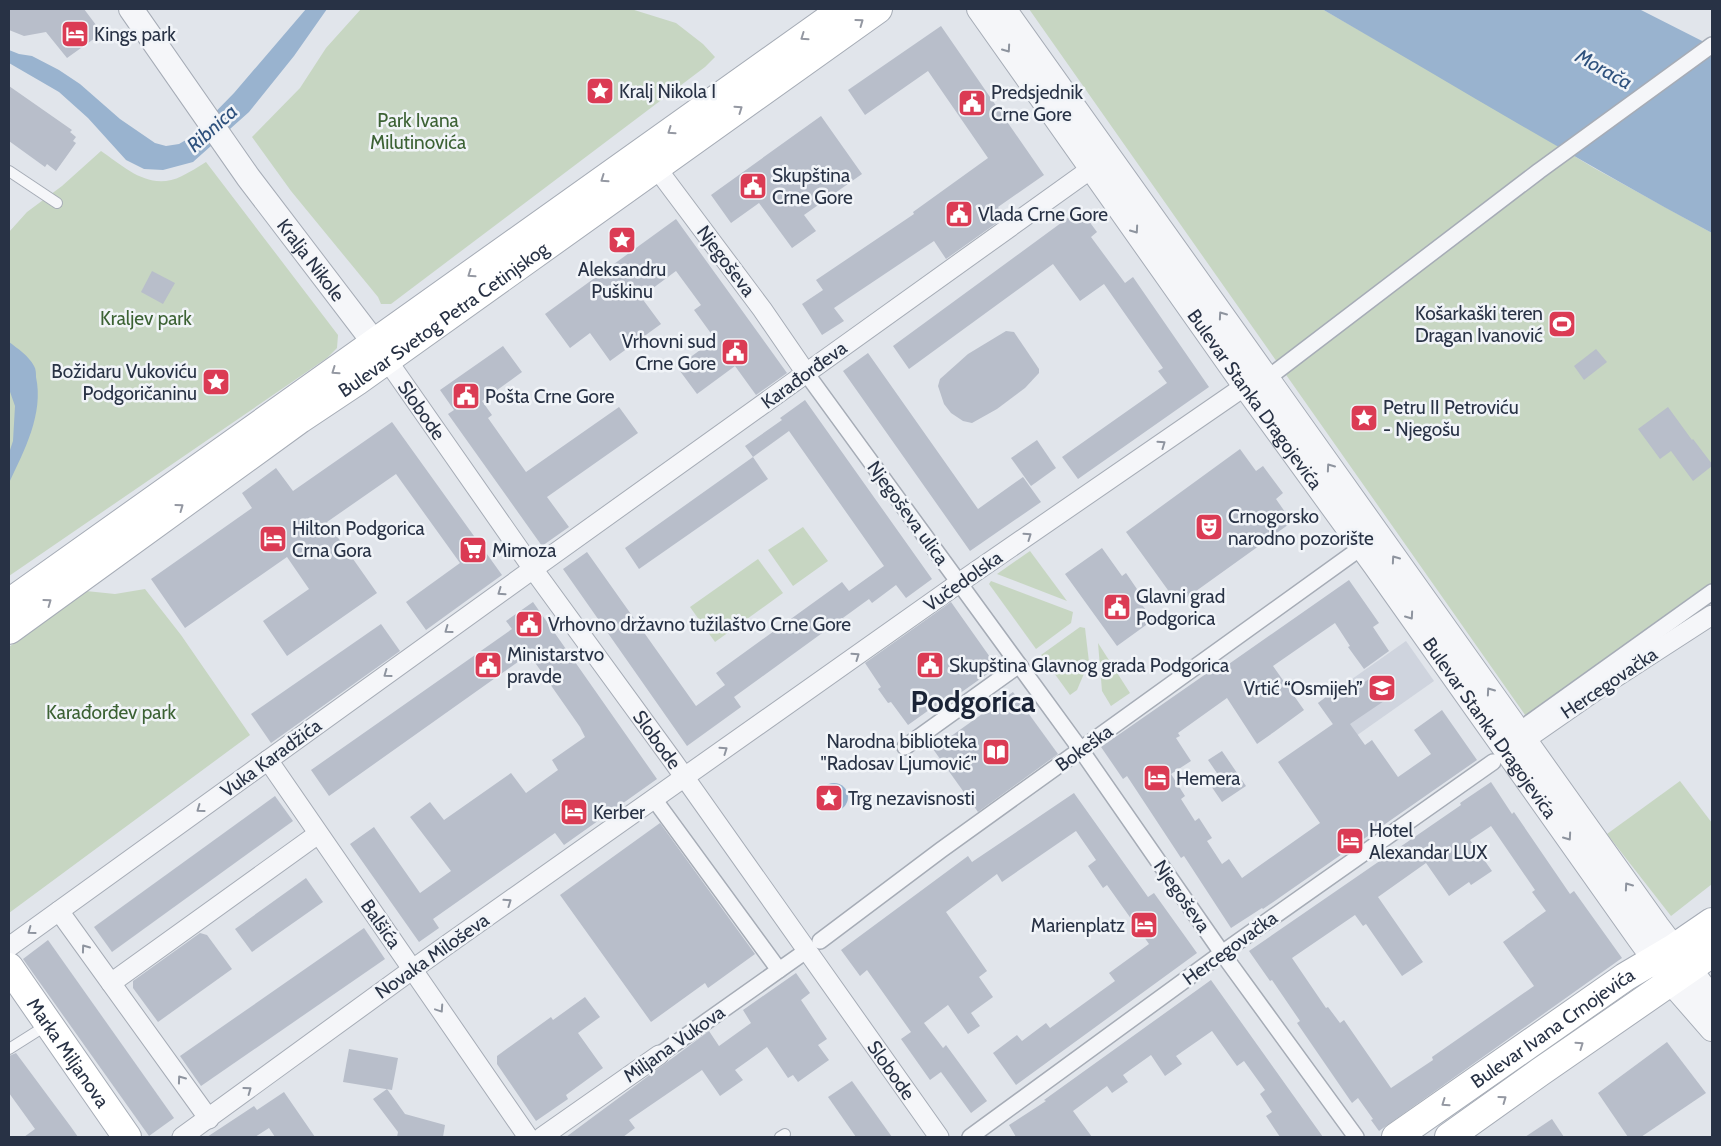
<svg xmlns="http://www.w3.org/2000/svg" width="1721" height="1146" viewBox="0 0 1721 1146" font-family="Cabin,sans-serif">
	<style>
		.built { fill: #cfd4de }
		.green { fill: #c7d6c2 }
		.water { fill: #99b3cf }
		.building { fill: #b8beca; fill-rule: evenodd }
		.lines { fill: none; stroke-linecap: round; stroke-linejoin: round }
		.service-casing { stroke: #a6acb6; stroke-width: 12 }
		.pedestrian-casing { stroke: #a6acb6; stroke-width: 18 }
		.minor-casing { stroke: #a6acb6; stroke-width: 21 }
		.tertiary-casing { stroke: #a6acb6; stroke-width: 26 }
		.secondary-casing { stroke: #a6acb6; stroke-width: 30 }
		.service { stroke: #f5f6f9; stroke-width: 10 }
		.pedestrian { stroke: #f5f6f9; stroke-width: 15 }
		.minor { stroke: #f5f6f9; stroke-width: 19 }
		.tertiary { stroke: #f5f6f9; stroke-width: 24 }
		.secondary { stroke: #fff; stroke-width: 28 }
		.oneway { stroke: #9498a2 }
		.oneway2 { stroke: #8e949f }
		.labels { text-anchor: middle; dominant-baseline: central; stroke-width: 5; stroke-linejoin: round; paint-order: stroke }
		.poi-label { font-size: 19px; fill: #283245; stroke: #f1f4f8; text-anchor: start }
		.park-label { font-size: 19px; fill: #3c6234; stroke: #f1f4f8 }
		.street-label { font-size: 19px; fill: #283245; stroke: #f1f4f8 }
		.water-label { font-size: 20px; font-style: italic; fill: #2e517d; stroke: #f1f4f8 }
		.town-label { font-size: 29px; font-weight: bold; fill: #1a2336; stroke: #f1f4f8 }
	</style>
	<rect width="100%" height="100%" fill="#e1e5eb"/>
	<path class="built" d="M1406,641L1434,681L1346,743L1318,703Z"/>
	<g class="green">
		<path d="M361,9H631L676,23L703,44L715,57L705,67L391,304H381L378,297L291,191L252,137L300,88L326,48Z"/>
		<path d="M1029,9H1322L1480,99L1594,168L1712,233V586L1528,719Z"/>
		<path d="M101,151C126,168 150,192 182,176C190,172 198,167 206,162L338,335L337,348L327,358L9,576V232L27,212L62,186Z"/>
		<path d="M803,527L828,561L793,586L768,550Z"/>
		<path d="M1030,551L1067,601L997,574Z"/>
		<path d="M758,559L783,593L715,642L690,607Z"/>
		<path d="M991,581L1073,612L1071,623L1036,649L989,584Z"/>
		<path d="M145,589L181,635L250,735L9,913V647L86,591L115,594Z"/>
		<path d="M1080,627L1085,628L1089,662L1077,690L1070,695L1041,655Z"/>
		<path d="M1098,643L1130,693L1111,706L1102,691Z"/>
		<path d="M1680,781L1712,823V884L1671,916L1607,834Z"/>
	</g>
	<g class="water">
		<path d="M306,9H327L294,56L249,112L193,162L163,170L144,169L126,160L88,118L59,92L9,63V50L19,54L32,56L59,70L80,84L120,119L155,143L166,146L179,144L191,137L234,93Z"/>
		<path d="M1322,9H1639L1712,46V233C1580,162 1452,84 1322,9Z"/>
		<path d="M9,342C17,348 29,356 34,366C36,369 36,374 36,377C44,414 24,451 9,483V453L13,441L15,406L9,389Z"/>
		<circle cx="834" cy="797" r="14"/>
	</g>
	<g class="building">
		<path d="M9,9H84L102,33L67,58L46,32L24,36L9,30Z"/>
		<path d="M941,26L1044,175L998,207L1005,217L946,259L934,241L834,308L844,321L822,335L802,304L823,290L816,280L914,214L913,212L988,158L928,71L865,115L848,90Z"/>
		<path d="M9,86L72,130L70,132L76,137L73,141L76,143L56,171L47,164L45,167L9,141Z"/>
		<path d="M821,116L862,174L804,215L816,231L792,248L759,203L731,223L711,195Z"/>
		<path d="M1080,209L1097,232L1091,237L1125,283L1133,277L1209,387L1078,479L1062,457L1167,383L1158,371L1163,368L1104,284L1080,301L1053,264L909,369L893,346Z"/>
		<path d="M676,219L787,373L756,395L735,366L697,394L677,367L715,339L694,310L701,305L676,271L641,297L661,324L610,361L590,333L570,348L545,314Z"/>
		<path d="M152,271L175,283L163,304L141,292Z"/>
		<path d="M1006,331L1014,332L1039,369V373L1025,388L997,409L972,423L963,421L951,413L944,404L938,386L940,379L968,354Z"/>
		<path d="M503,346L522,372L482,401L492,415L488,418L526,472L619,407L638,433L547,497L569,527L542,546L448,414L454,410L440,390Z"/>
		<path d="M1596,349L1607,362L1584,380L1574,366Z"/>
		<path d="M868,353L978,509L1023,477L1041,502L970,551L843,371Z"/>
		<path d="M805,400L932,579L906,598L896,585L872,603L869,599L734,697L741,707L687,746L563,569L587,552L696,706L725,685L716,673L842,582L849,591L884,566L789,431L753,457L745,446L782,420L780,418Z"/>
		<path d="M1668,407L1692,440L1693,439L1712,464V466L1693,481L1671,451L1660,459L1638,429Z"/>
		<path d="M392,422L502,575L426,630L406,602L460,563L396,474L327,522L377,593L287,656L263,621L309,589L287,557L185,628L151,579L252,508L242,493L276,468L293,491Z"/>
		<path d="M1037,440L1056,468L1031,486L1011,458Z"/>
		<path d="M1240,449L1256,471L1263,466L1283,493L1276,499L1292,522L1178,604L1126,532Z"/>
		<path d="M753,457L768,479L639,569L625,548Z"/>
		<path d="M1102,548L1122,576L1126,573L1139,592L1135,595L1153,620L1117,646L1065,574Z"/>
		<path d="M1349,580L1379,623L1373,627L1389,651L1364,669L1348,647L1350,646L1335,623L1273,666L1304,710L1274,732L1257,744L1227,698L1178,733L1180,736L1176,738L1191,761L1171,774L1185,796L1181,799L1195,821L1199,818L1212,838L1207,841L1222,864L1229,859L1242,878L1320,823L1278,762L1333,724L1318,703L1330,694L1335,702L1372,677L1387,699L1350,724L1365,745L1372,740L1398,777L1431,754L1414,730L1442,710L1477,760L1263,909L1262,908L1231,928L1184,856L1181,858L1127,776L1123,779L1101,747L1213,669L1216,673Z"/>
		<path d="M533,602L657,779L564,845L555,833L433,919L439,928L419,942L350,844L374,827L420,893L451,871L410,817L430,802L444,820L511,773L526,793L558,770L552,760L585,737L580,727L529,654L329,796L311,770L512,629L506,621Z"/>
		<path d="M951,602L997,667L932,713L929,710L908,725L891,702L888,703L878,689L881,687L865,663Z"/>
		<path d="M381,624L400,651L271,743L251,714Z"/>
		<path d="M1013,692L1058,754L978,812L933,749Z"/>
		<path d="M1222,751L1246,786L1222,802L1209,783L1219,776L1208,760Z"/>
		<path d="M1491,782L1512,814L1514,812L1570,894L1574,891L1622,958L1379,1131L1371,1120L1373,1119L1358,1098L1352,1103L1297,1023L1300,1021L1272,980L1270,981L1249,951L1461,805L1460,803ZM1491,826L1535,890L1532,892L1546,911L1503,942L1534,986L1432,1057L1433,1060L1391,1088L1344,1020L1340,1023L1328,1007L1326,1008L1292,958L1355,915L1363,926L1366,924L1402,976L1423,962L1378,897L1426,863L1449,896L1469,882L1471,885L1492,871L1470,840Z"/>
		<path d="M1074,793L1148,897L1154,893L1197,953L1016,1085L993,1053L1017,1035L1022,1041L1046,1023L1050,1028L1115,981L1109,973L1149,944L1107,885L1103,888L1088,866L1096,860L1076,831L1002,882L997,874L946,912L987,971L979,977L993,997L971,1013L980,1026L968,1034L948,1005L924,1023L943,1048L946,1045L987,1101L971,1113L941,1072L930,1080L901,1039L911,1032L867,970L860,976L841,950L968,856L972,862Z"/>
		<path d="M275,796L293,821L112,952L94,927Z"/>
		<path d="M660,823L755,954L708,988L705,983L651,1022L560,895Z"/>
		<path d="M306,878L323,902L252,952L235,929Z"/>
		<path d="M364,928L385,959L201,1086L180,1056Z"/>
		<path d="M200,933L207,935L232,969L158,1022L133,988V981Z"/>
		<path d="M48,940L174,1118L149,1136L23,959Z"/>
		<path d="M796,973L810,993L801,1000L827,1039L818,1045L829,1060L798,1082L793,1075L788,1078L767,1047L735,1070L743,1080L720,1096L702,1070L629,1120L635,1128L623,1137H566L709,1031L719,1046L751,1023L743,1010Z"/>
		<path d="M1211,980L1323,1137H1280L1266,1116L1272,1112L1260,1094L1265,1090L1244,1061L1237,1066L1212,1031L1176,1056L1182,1064L1165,1076L1151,1055L1123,1075L1128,1082L1112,1093L1107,1086L1073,1111L1092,1137H1016L1009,1125L1046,1101L1044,1100Z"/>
		<path d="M585,997L600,1017L578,1033L603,1068L566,1095L568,1099L536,1121L497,1064V1056L551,1017L553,1020Z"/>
		<path d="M1667,1042L1706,1093L1641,1137H1628L1598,1093Z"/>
		<path d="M349,1049L398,1058L392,1090L343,1082Z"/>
		<path d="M16,1053L71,1127L78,1137H24L35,1129L9,1093V1056Z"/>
		<path d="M852,1081L892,1137H856L828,1097Z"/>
		<path d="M387,1089L405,1114L445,1125L443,1137H397L398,1132L373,1099Z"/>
		<path d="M284,1092L315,1137H275L269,1128L255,1137H207L254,1106L257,1110Z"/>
		<path d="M1552,1119L1564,1137H1525Z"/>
	</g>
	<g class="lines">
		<defs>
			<g id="service">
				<path d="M9,171L57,203"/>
				<path d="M9,1049L47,1025"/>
				<path d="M780,1137L785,1134"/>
			</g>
			<g id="pedestrian">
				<path d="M1277,371L1539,171L1712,45"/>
				<path d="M806,373L1081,750L1222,953L1356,1137"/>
				<path d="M1529,723L1712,592"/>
				<path d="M905,747L1019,665"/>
				<path d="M654,799L779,970"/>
				<path d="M820,941L941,850L1362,547"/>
				<path d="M659,1055L806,951"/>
				<path d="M970,1137L1222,953L1493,762"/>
			</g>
			<g id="minor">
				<path d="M649,158L762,309L806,373"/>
				<path id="s1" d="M387,360L533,569L673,761L939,1137"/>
				<path d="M1515,747L1607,683L1712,615"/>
				<path d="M268,760L528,1137"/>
				<path d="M59,911L209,1119"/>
				<path d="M9,947L533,569L1102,161"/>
				<path d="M111,983L318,834"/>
				<path d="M182,1137L413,969L959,583L1245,386"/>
				<path d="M542,1137L659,1055"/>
			</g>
			<g id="tertiary">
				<path id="s2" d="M131,9L248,177L386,358"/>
				<path id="s3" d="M979,9L1245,386L1375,565L1639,938L1671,982L1712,1029"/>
				<path d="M1004,9L1657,926L1712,999"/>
			</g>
			<g id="secondary">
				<path d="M9,603L843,9"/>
				<path id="s4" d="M9,630L300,419L357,381L878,9"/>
				<path id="s5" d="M9,967L127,1137"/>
				<path id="s6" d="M1396,1137L1625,977L1674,948L1712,922"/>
				<path d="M1449,1137L1540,1072L1712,953"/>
			</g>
		</defs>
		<use href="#service" class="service-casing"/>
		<use href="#pedestrian" class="pedestrian-casing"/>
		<use href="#minor" class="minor-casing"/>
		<use href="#tertiary" class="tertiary-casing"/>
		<use href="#secondary" class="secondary-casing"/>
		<use href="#service" class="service"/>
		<use href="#pedestrian" class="pedestrian"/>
		<use href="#minor" class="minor"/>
		<use href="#tertiary" class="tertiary"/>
		<use href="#secondary" class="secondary"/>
	</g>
	<defs><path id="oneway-chevron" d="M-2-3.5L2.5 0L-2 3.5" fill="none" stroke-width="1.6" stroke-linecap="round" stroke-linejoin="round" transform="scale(1.25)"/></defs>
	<g class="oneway">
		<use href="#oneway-chevron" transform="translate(860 22) rotate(-36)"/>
		<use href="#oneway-chevron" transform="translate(804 37) rotate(145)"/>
		<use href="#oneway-chevron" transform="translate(739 109) rotate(-35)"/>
		<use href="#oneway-chevron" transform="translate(671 131) rotate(145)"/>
		<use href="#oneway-chevron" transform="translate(604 179) rotate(145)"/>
		<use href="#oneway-chevron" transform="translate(471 274) rotate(145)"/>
		<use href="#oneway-chevron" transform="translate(335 371) rotate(145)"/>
		<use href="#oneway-chevron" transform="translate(180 507) rotate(-36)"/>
		<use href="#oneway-chevron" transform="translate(48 602) rotate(-36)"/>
		<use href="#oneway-chevron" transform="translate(1580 1045) rotate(-35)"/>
		<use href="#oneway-chevron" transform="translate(1503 1099) rotate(-36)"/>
		<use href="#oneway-chevron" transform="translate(1445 1103) rotate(145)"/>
	</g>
	<g class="oneway2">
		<use href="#oneway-chevron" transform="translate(1007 49) rotate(55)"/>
		<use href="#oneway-chevron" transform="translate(1135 230) rotate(55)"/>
		<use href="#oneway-chevron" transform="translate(1222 315) rotate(-125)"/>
		<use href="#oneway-chevron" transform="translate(1162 444) rotate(-35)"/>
		<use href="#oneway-chevron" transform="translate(1330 467) rotate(-125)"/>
		<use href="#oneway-chevron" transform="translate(1028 536) rotate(-35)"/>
		<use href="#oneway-chevron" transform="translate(1395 559) rotate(-125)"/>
		<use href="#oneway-chevron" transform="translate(501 592) rotate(145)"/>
		<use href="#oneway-chevron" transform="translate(1410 616) rotate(55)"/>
		<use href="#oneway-chevron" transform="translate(448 630) rotate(144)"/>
		<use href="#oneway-chevron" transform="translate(856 656) rotate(-35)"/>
		<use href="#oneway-chevron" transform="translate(387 674) rotate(144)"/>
		<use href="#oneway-chevron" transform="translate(1490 691) rotate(-125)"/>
		<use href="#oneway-chevron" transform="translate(724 750) rotate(-35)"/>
		<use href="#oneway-chevron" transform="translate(200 809) rotate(144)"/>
		<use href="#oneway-chevron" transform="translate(1568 837) rotate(55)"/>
		<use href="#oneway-chevron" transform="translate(1628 886) rotate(-125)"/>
		<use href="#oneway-chevron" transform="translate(508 902) rotate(-35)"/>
		<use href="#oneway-chevron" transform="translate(31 931) rotate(144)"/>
		<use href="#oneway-chevron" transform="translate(85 948) rotate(-126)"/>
		<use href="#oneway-chevron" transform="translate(440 1009) rotate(56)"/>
		<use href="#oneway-chevron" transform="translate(181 1079) rotate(-126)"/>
		<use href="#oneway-chevron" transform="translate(248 1090) rotate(-36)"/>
	</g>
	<defs>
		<symbol id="hotel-square" viewBox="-11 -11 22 22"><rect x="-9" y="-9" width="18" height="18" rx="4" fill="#db3b54" stroke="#f1f4f8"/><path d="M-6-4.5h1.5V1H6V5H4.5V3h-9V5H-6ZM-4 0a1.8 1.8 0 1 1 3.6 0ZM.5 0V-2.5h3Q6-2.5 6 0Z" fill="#fff"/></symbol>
		<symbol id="sight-square" viewBox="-11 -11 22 22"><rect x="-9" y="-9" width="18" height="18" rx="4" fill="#db3b54" stroke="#f1f4f8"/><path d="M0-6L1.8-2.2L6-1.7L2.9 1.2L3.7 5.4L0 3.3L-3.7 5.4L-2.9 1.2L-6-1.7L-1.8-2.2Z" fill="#fff"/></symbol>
		<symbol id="civic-square" viewBox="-11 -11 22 22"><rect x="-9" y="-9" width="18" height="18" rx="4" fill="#db3b54" stroke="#f1f4f8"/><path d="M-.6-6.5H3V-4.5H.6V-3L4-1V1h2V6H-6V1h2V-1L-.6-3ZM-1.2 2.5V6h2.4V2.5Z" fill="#fff"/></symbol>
		<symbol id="stadium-square" viewBox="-11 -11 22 22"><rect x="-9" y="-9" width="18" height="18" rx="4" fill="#db3b54" stroke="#f1f4f8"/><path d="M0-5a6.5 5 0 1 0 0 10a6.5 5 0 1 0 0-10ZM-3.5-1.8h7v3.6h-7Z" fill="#fff"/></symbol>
		<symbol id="theatre-square" viewBox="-11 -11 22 22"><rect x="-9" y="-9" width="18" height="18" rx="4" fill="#db3b54" stroke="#f1f4f8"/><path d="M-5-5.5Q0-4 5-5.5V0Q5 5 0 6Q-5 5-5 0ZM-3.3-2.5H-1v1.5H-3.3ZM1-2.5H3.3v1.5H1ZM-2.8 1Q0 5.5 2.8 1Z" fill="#fff"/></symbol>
		<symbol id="supermarket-square" viewBox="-11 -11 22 22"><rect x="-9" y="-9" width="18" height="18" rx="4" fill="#db3b54" stroke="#f1f4f8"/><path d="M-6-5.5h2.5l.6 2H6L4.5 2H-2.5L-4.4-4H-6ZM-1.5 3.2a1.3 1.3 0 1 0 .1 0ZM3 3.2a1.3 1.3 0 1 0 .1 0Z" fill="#fff"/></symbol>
		<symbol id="school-square" viewBox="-11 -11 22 22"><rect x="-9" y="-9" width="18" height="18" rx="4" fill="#db3b54" stroke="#f1f4f8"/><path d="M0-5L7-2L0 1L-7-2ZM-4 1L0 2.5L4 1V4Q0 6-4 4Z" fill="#fff"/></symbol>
		<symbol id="library-square" viewBox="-11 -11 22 22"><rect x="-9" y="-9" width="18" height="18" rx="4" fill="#db3b54" stroke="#f1f4f8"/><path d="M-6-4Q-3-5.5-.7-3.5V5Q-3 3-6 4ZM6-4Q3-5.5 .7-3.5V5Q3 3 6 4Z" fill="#fff"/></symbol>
	</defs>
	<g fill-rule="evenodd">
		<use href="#hotel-square" x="59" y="18" width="32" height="32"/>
		<use href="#sight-square" x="584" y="75" width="32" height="32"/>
		<use href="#civic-square" x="956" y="87" width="32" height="32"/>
		<use href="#civic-square" x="737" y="170" width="32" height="32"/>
		<use href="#civic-square" x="943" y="198" width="32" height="32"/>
		<use href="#sight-square" x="606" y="224" width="32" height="32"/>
		<use href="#stadium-square" x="1546" y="308" width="32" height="32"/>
		<use href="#civic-square" x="719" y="336" width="32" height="32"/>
		<use href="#sight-square" x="200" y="366" width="32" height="32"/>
		<use href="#civic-square" x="450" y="380" width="32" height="32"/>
		<use href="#sight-square" x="1348" y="402" width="32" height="32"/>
		<use href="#theatre-square" x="1193" y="511" width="32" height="32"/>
		<use href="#hotel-square" x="257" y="523" width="32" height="32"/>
		<use href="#supermarket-square" x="457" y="534" width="32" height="32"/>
		<use href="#civic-square" x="1101" y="591" width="32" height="32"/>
		<use href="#civic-square" x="513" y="608" width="32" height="32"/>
		<use href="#civic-square" x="472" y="649" width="32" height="32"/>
		<use href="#civic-square" x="914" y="649" width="32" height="32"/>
		<use href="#school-square" x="1366" y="672" width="32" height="32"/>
		<use href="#library-square" x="980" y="736" width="32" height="32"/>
		<use href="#hotel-square" x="1141" y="762" width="32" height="32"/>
		<use href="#sight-square" x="813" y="782" width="32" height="32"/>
		<use href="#hotel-square" x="558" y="796" width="32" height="32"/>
		<use href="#hotel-square" x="1334" y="825" width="32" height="32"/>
		<use href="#hotel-square" x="1128" y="909" width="32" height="32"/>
	</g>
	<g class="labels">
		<g class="poi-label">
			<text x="94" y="34">Kings park</text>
			<text x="619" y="91">Kralj Nikola I</text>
			<text x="991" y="92">Predsjednik<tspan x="991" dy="22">Crne Gore</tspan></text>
			<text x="772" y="175">Skupština<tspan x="772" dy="22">Crne Gore</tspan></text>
			<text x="978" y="214">Vlada Crne Gore</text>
			<text x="622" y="269" text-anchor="middle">Aleksandru<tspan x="622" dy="22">Puškinu</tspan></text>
			<text x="1543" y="313" text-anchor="end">Košarkaški teren<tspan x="1543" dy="22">Dragan Ivanović</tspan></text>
			<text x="716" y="341" text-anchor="end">Vrhovni sud<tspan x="716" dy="22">Crne Gore</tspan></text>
			<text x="197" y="371" text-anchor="end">Božidaru Vukoviću<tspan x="197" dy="22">Podgoričaninu</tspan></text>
			<text x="485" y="396">Pošta Crne Gore</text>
			<text x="1383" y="407">Petru II Petroviću<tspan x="1383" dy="22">- Njegošu</tspan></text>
			<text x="1228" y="516">Crnogorsko<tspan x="1228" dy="22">narodno pozorište</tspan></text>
			<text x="292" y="528">Hilton Podgorica<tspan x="292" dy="22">Crna Gora</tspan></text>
			<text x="492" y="550">Mimoza</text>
			<text x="1136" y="596">Glavni grad<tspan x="1136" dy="22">Podgorica</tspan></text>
			<text x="548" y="624">Vrhovno državno tužilaštvo Crne Gore</text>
			<text x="507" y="654">Ministarstvo<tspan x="507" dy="22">pravde</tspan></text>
			<text x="949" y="665">Skupština Glavnog grada Podgorica</text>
			<text x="1363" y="688" text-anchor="end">Vrtić “Osmijeh”</text>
			<text x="977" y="741" text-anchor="end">Narodna biblioteka<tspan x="977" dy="22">"Radosav Ljumović"</tspan></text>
			<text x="1176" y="778">Hemera</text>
			<text x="848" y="798">Trg nezavisnosti</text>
			<text x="593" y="812">Kerber</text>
			<text x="1369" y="830">Hotel<tspan x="1369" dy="22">Alexandar LUX</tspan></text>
			<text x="1125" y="925" text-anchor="end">Marienplatz</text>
		</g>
		<g class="park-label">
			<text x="418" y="120">Park Ivana<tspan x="418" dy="22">Milutinovića</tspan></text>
			<text x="146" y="318">Kraljev park</text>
			<text x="111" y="712">Karađorđev park</text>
		</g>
		<g class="street-label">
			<text stroke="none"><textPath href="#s2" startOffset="309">Kralja Nikole</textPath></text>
			<text transform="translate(726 261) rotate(53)">Njegoševa</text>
			<text stroke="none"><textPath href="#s4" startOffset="534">Bulevar Svetog Petra Cetinjskog</textPath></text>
			<text transform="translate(804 375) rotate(-36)">Karađorđeva</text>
			<text stroke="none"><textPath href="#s3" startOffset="478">Bulevar Stanka Dragojevića</textPath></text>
			<text stroke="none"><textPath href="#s1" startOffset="61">Slobode</textPath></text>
			<text transform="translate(908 513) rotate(54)">Njegoševa ulica</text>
			<text transform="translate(963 581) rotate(-35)">Vučedolska</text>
			<text transform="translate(1609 683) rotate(-34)">Hercegovačka</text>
			<text stroke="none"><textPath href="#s3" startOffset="882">Bulevar Stanka Dragojevića</textPath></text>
			<text stroke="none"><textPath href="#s1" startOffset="466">Slobode</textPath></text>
			<text transform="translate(1084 748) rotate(-36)">Bokeška</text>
			<text transform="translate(271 758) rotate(-36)">Vuka Karadžića</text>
			<text transform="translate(1182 896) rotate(55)">Njegoševa</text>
			<text transform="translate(381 924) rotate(55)">Balšića</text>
			<text transform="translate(1230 948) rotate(-36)">Hercegovačka</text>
			<text transform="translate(432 956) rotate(-35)">Novaka Miloševa</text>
			<text stroke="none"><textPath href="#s6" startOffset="191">Bulevar Ivana Crnojevića</textPath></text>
			<text transform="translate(674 1044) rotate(-35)">Miljana Vukova</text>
			<text stroke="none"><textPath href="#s5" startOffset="104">Marka Miljanova</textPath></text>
			<text stroke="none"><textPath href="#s1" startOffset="871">Slobode</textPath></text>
		</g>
		<g class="water-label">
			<text transform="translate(1604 69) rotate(29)">Morača</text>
			<text transform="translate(212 128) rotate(-42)">Ribnica</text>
		</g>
		<g class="town-label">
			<text x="973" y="701">Podgorica</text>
		</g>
	</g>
	<rect width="1721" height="1146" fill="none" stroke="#283245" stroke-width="20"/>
</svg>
